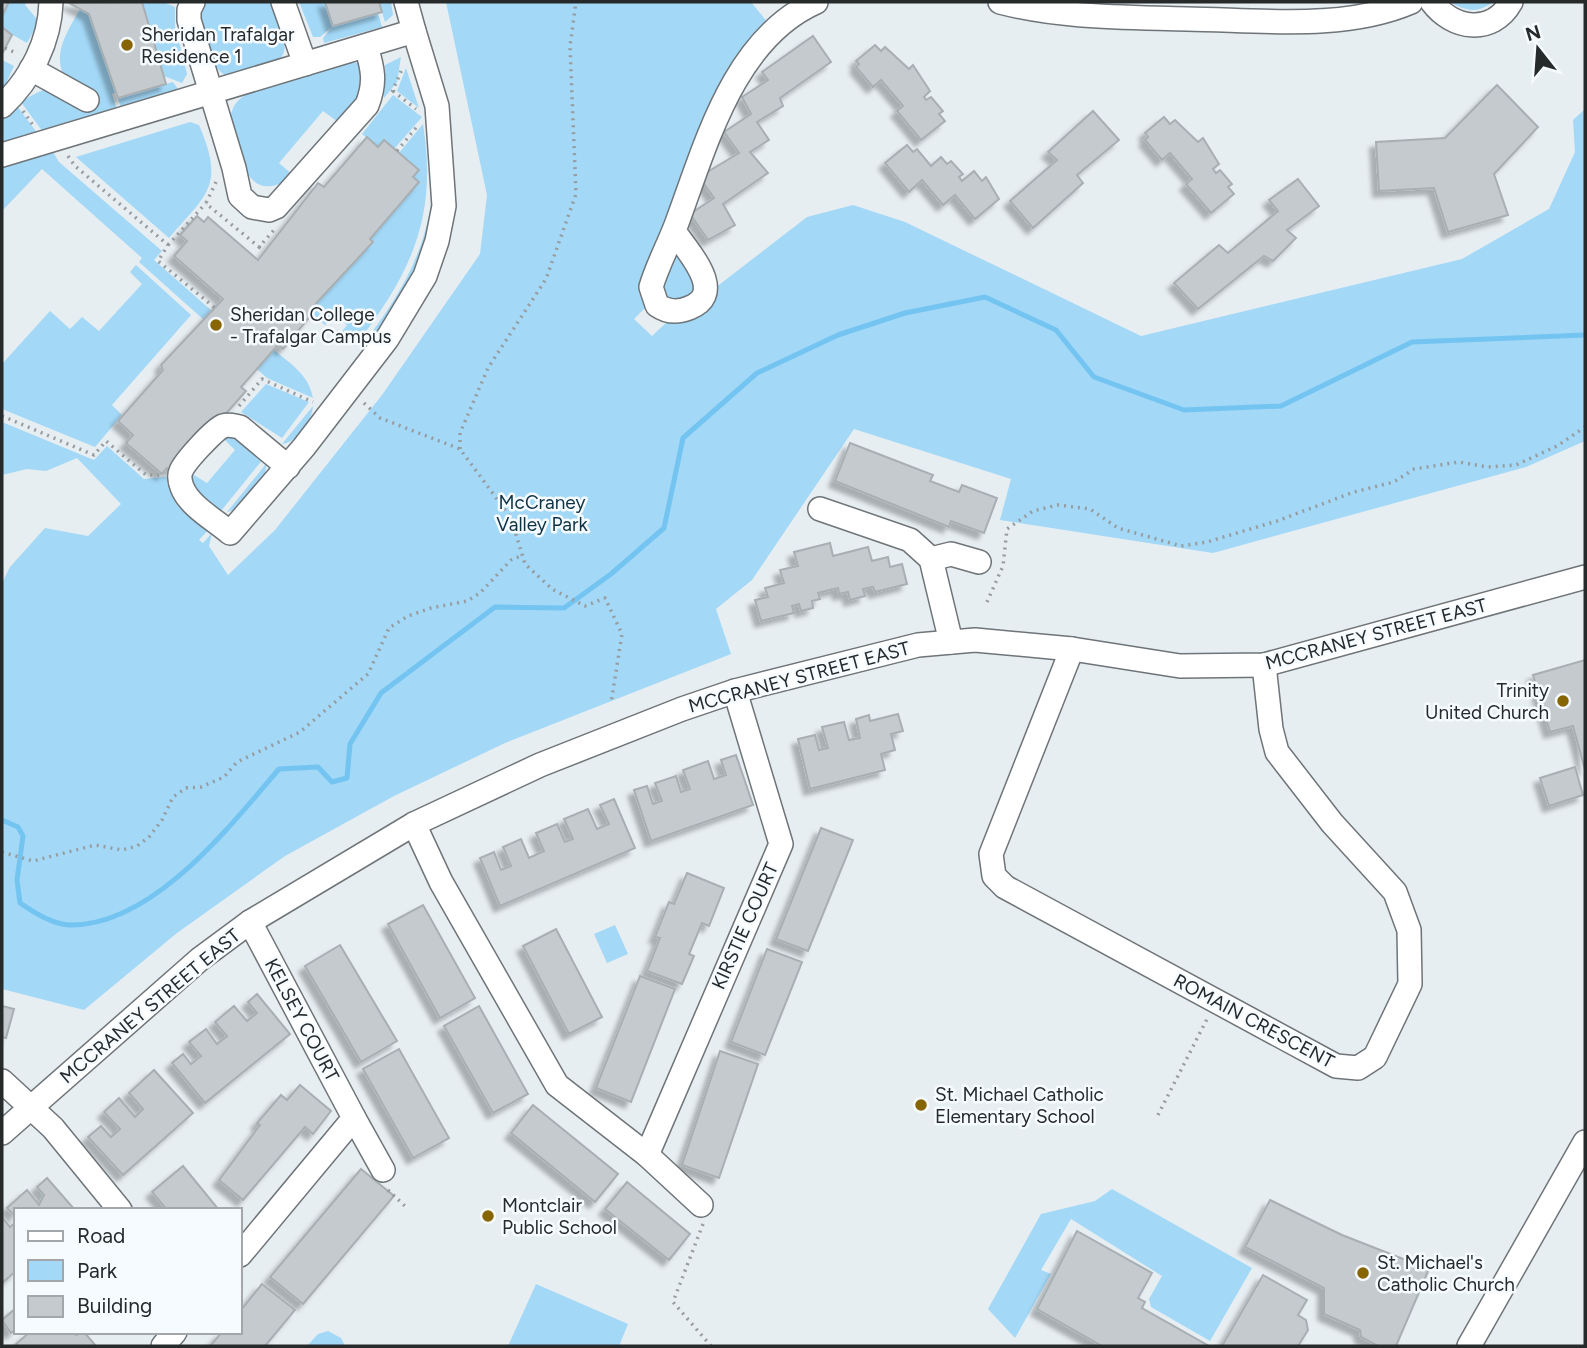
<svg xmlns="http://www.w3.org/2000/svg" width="1587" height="1348" viewBox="0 0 1587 1348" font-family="Figtree,sans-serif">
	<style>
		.green { fill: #a3d8f7 }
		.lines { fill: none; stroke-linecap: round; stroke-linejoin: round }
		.stream { stroke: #74c4f2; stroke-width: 5 }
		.building { fill: #c4cace; stroke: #a8afb3; stroke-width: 2; filter: url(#shadow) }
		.minor-casing { stroke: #6e7478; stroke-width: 26 }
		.path { stroke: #979c9f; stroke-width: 3.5; stroke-dasharray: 2 5; stroke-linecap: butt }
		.minor { stroke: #fff; stroke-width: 23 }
		.poi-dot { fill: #876500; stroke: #f6fbff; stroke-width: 2.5 }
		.labels { text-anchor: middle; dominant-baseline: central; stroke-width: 5; stroke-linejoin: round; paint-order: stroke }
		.poi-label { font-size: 19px; fill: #272a2b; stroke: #f6fbff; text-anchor: start }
		.park-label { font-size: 19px; fill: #0d3244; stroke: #f6fbff }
		.street-label { font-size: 19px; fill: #272a2b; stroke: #f6fbff }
	</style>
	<defs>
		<filter id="shadow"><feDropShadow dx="-6" dy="6" stdDeviation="2" flood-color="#0004"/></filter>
	</defs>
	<rect width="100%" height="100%" fill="#e7eef2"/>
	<g class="green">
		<path d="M9,2H26L25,5L36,18V27L27,43L2,29V16Z"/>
		<path d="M142,2H163L175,7V26L187,74L182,83L164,76Z"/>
		<path d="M207,2H274C294,64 289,61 230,78C208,69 189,20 207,2Z"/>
		<path d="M299,2H325L333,26L378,13L382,27L324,43L323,38L332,27L320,37H313Z"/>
		<path d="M379,2H391L393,15L385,22Z"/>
		<path d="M446,2H751L768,23L649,304L634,319L652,336L668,321C691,320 715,315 715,288L807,217L853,205L905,222L1141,336L1462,259L1549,209L1575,152L1573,120L1585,109V441L1526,467L1213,553L1000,520L1011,479L854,429L752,580L716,609L731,654L505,743L394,796L285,856L177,933L84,1010L2,989V583L10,567L45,528L88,536L121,504L77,458L46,471L27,469L2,475V422L94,460L107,446L144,479L172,476L210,528L199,540L203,543L212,533L209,546L228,575L275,530L382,395L480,254L487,195Z"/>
		<path d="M1451,2H1493C1479,13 1465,12 1451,2Z"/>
		<path d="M80,9L89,14L116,92L112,94L117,109L43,132L21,102C35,92 50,88 65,79C52,52 67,33 80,9Z"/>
		<path d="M401,57L397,82L384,98L385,65Z"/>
		<path d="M409,58L414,62L431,114L435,221L402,303L370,342L362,345C438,249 452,174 409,58Z"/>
		<path d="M2,60L14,66L2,92Z"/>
		<path d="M347,62L359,63L364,70L362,98L338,122L323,111L279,163L294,176C257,201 245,177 236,143C233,133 228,122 232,111C235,101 242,97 250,92Z"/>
		<path d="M406,68L419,108L397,91Z"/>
		<path d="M173,82L178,89L173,92L121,108L118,98Z"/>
		<path d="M393,95L422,117L394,149L384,140L378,147L362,134Z"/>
		<path d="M17,106L38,134L2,142V117Z"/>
		<path d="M190,122L199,125C225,186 208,193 169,238L76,157Z"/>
		<path d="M423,124C438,218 411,273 355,346L337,338L347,325L334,315L325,325L309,311L373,242L370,239L419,182L413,177L419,170L399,153Z"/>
		<path d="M53,152L59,162L162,251L154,260L212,311L204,320L139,262L142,258L42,169L2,211V166Z"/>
		<path d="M679,255L697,281L694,297L669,305L658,285L672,257Z"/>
		<path d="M136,265L191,315L112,405L122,415L95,447L2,409V364L50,311L70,329L82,317L99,331L142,284L130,272Z"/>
		<path d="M274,350C291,364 309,375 313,398L267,378L257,369Z"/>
		<path d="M266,384L309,402L282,438L241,412Z"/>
		<path d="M313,406C312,421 298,442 282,444Z"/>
		<path d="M229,435H237L264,458L221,511L193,489L189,477L194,475L207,483L235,450L225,440Z"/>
		<path d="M266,464C268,480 243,509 227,512Z"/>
		<path d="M615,925L628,954L607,963L594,934Z"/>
		<path d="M1112,1189L1252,1268L1210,1341L1151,1307L1149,1299L1162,1276L1071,1219L1041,1270L1051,1274L1015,1338L988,1309L1041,1214L1095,1201Z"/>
		<path d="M536,1284L628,1324L619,1346H508Z"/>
		<path d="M328,1331L341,1338L345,1346H307L318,1334Z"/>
	</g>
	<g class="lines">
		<path class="stream" d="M2,820L18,827L23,836L17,880L20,903C34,912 51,924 69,925C152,927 230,826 279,769L318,767L332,782L347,778L350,744L381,693L495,607L564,608L611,574L664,528L683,438L757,373L838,335L905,313L985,297L1056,330L1094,377L1184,410L1281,406L1412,342L1585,335"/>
	</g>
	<g class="building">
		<path d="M2,2H9L2,16Z"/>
		<path d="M142,2L166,84L118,98L89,14L69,3Z"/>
		<path d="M325,2H379L382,12L333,26Z"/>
		<path d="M2,27L12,35L2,54Z"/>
		<path d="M813,36L831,62L780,98L783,106L757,122L769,140L750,152L768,173L723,204L735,225L708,240L690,214L714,198L699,177L739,153L724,132L751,114L742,97L768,80L762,72Z"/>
		<path d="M875,45L881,51L885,47L909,69L913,65L930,91L924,97L926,100L931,97L943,111L939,114L945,121L921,140L897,111L903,106L881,80L873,87L856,67L859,64L856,61Z"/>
		<path d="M1497,85L1538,127L1494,174L1508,215L1448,232L1434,188L1379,191L1376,142L1445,138Z"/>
		<path d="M1093,111L1119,140L1077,175L1083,183L1033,228L1010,201L1057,160L1048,152Z"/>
		<path d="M1164,117L1170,124L1175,120L1198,142L1203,138L1219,164L1213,169L1216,173L1220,170L1232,184L1228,187L1234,194L1211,213L1186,184L1192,179L1170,153L1162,160L1145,140L1148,137L1145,133Z"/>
		<path d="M367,137L378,147L384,140L419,170L413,177L419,182L370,239L373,242L309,311L312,314L283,349L278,345L241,387L246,391L222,418L219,415L170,471L167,468L162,474L126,443L133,435L118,421L163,370L161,365L223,299L174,256L187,241L180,235L197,216L204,222L208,217L258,260L318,183L324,187Z"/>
		<path d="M907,145L913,152L917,149L931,166L941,157L947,164L951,161L963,174L959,177L962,181L974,171L982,181L986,177L999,199L975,219L955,195L943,205L922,180L909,192L885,163Z"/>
		<path d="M1298,179L1319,206L1287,230L1296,238L1273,261L1264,256L1198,309L1174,283L1219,245L1228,253L1278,211L1269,200Z"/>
		<path d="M850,443L933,475L930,481L959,492L962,485L997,498L984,533L951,521L949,527L835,481Z"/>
		<path d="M830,543L833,556L868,547L872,561L888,557L890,567L902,564L907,584L875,592L873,587L863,589L865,596L850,600L848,592L839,594L838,588L818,593L820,599L812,601L813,608L801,611L799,604L792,606L794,613L761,621L755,600L768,597L765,588L784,583L780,570L798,566L794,552Z"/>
		<path d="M1585,660V770L1573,726L1550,732L1533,675Z"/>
		<path d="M898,714L903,731L891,734L895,750L881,754L885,770L810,789L798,739L815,735L819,750L828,748L822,727L844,722L849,740L860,738L856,719L869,715L870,721Z"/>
		<path d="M736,755L753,805L651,841L634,790L647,786L653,804L662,801L655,783L676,776L681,792L690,789L683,770L708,761L714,779L726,775L721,760Z"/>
		<path d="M1575,767L1583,795L1549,806L1540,778Z"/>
		<path d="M614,799L635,848L500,906L480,858L494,852L501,870L511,866L503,847L521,839L529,858L544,851L536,833L557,824L565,842L573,839L564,819L588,809L597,829L609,824L600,805Z"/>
		<path d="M821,828L853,840L808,951L776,939Z"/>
		<path d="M687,873L724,888L709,926L702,923L689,954L694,956L682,984L647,971L660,938L655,937L669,902L674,904Z"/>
		<path d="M423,905L475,998L440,1018L388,924Z"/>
		<path d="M556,929L602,1017L569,1034L523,946Z"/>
		<path d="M340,945L397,1041L361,1062L305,966Z"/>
		<path d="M767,949L802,962L765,1055L731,1042Z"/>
		<path d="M640,976L675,989L631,1102L596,1088Z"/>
		<path d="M257,994L290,1034L205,1103L172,1063L183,1054L191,1064L201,1056L189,1042L206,1029L217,1044L227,1036L215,1022L234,1006L247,1021L257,1013L248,1002Z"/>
		<path d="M2,1006L14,1009L6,1038L2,1037Z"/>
		<path d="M479,1006L528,1094L493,1113L444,1026Z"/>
		<path d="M399,1049L449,1138L413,1158L363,1069Z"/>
		<path d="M720,1051L758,1064L719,1178L682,1165Z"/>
		<path d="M154,1070L193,1113L123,1175L88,1137L101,1126L111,1137L120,1129L104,1112L119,1098L135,1117L143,1109L129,1093Z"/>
		<path d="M300,1085L331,1111L313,1134L305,1127L243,1200L219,1180L260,1125L257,1123L281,1095L287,1100Z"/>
		<path d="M533,1105L618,1174L595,1202L511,1133Z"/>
		<path d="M183,1166L219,1210H167L152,1192Z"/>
		<path d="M361,1169L394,1196L303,1304L270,1277Z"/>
		<path d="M47,1178L75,1210H16V1217L7,1208L27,1190L39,1205L44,1195L37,1187Z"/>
		<path d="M627,1182L690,1234L669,1260L605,1209Z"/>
		<path d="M1270,1200L1342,1235L1429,1269L1396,1346H1378L1361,1337L1360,1330L1324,1314V1288L1245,1247Z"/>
		<path d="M2,1217L10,1227L16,1222V1271L2,1283Z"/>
		<path d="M1077,1231L1152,1273L1138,1298L1145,1302L1142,1308L1209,1346H1102L1037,1309Z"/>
		<path d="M1263,1275L1307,1300L1298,1315L1306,1320L1308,1330L1298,1346H1222Z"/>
		<path d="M262,1284L295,1310L265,1346H210L222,1332H240V1311Z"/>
		<path d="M16,1308V1329L11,1333L2,1320Z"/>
		<path d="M30,1332H74L76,1335L84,1332L96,1346H18L16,1344Z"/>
	</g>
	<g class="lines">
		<defs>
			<g id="minor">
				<path d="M193,2L189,10V20L234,168L240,196L252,207L269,210L276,207L367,105C376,82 373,69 366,46"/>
				<path d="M283,2L305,64"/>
				<path d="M1000,2C1062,18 1124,17 1187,19C1259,20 1344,31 1411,2"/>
				<path d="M1432,2C1452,29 1492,36 1511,2"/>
				<path d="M31,69L87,100"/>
				<path d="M2,106C31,79 50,41 51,2"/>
				<path d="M2,155L414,31L406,2"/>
				<path d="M674,231C687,251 728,293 689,308C677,313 667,312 657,305L651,287C658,263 671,241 679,217C707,141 735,38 816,2"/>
				<path d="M288,467L240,427C234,426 229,424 223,426C214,430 185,461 181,471C179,475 180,482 182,487C189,506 215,520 230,533L304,447L387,339L425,276L437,241L444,206L437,106L414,31"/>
				<path d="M820,509L910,540L931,559L951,642"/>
				<path d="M931,559L951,554L979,562"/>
				<path d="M1072,649L991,854L994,876L1005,887L1336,1066L1358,1068L1375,1057L1410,984L1409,930L1395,892L1332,823L1277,752L1271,729L1264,665"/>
				<path d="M414,824L441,882L557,1085L647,1155L781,844L735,691"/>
				<path d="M2,1081L53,1128L120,1210"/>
				<path d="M354,1118L383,1170"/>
				<path d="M2,1133L200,959L250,922L414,824L540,765L682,709L735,691L918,645L975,640L1072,649L1180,666L1264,665L1585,577"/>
				<path d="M647,1155L701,1205"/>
				<path d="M240,1255L354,1118L250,922"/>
				<path d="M163,1346L175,1332"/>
				<path d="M1469,1346L1585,1142"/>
			</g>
		</defs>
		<use href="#minor" class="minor-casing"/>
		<g class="path">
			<path d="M5,48L16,53"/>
			<path d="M393,91L416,109"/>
			<path d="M392,92L403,67"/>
			<path d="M23,111L33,125"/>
			<path d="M397,151L419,124"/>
			<path d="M68,156L75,166L168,245L158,261L215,308"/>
			<path d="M216,182L206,203L209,206L259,247L274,230"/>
			<path d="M168,245L206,203"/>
			<path d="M259,247L265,251"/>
			<path d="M364,403L380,418L460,449L511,518L525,564L552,589L585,606L605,598L622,634L611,703"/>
			<path d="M239,406L262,379L313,402"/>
			<path d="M2,416L94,455L106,441L146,475H162"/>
			<path d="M460,449V433L488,368L546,279L576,194L570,46L576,2"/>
			<path d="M987,602L1003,566L1007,529L1033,511L1058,505L1090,509L1118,528L1181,546L1207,542L1277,521L1354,492L1394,482L1414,469L1459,462L1487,467L1516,465L1557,446L1585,427"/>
			<path d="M2,852L33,861L95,845L122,850L137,846L149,837L162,820L173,797L186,788L201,787L224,777L237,762L300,732L348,691L368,674L389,628L408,616L431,608L467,601L480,593L511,560L523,555"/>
			<path d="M1158,1115L1207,1019"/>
			<path d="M388,1190L407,1208"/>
			<path d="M703,1224L673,1302L711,1346"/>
		</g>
		<use href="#minor" class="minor"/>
	</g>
	<g class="poi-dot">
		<circle cx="127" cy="45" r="7"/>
		<circle cx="216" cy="325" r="7"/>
		<circle cx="1563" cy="701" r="7"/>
		<circle cx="921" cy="1105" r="7"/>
		<circle cx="488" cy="1216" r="7"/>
		<circle cx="1363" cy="1273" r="7"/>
	</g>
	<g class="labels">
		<g class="poi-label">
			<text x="141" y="34">Sheridan Trafalgar<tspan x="141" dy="22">Residence 1</tspan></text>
			<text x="230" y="314">Sheridan College<tspan x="230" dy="22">- Trafalgar Campus</tspan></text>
			<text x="1549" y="690" text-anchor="end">Trinity<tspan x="1549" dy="22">United Church</tspan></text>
			<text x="935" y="1094">St. Michael Catholic<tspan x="935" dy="22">Elementary School</tspan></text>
			<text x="502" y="1205">Montclair<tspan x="502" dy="22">Public School</tspan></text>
			<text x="1377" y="1262">St. Michael's<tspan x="1377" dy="22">Catholic Church</tspan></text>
		</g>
		<g class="park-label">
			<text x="542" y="502">McCraney<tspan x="542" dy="22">Valley Park</tspan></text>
		</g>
		<g class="street-label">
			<text transform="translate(1376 634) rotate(-15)">MCCRANEY STREET EAST</text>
			<text transform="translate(799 677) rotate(-15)">MCCRANEY STREET EAST</text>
			<text transform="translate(745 926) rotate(-66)">KIRSTIE COURT</text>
			<text transform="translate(150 1006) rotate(-40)">MCCRANEY STREET EAST</text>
			<text transform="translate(302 1020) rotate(62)">KELSEY COURT</text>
			<text transform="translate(1254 1021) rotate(28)">ROMAIN CRESCENT</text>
		</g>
	</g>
	<rect width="1587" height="1348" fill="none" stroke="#272a2b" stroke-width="7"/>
	<rect x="14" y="1208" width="228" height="126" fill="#f6fbff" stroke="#a3a7aa" stroke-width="2"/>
	<rect x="28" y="1231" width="35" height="10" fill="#ffffff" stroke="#a3a7aa" stroke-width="2"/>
	<text x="77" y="1243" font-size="21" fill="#272a2b">Road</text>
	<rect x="28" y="1260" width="35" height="21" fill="#a3d8f7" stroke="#a3a7aa" stroke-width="2"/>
	<text x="77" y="1278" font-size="21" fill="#272a2b">Park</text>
	<rect x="28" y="1296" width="35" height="21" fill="#c4cace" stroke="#a3a7aa" stroke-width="2"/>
	<text x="77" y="1313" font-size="21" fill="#272a2b">Building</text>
	<g transform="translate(1538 49) rotate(343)" stroke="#f6fbff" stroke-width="5" paint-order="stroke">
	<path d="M0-5L12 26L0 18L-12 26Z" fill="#272a2b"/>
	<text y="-10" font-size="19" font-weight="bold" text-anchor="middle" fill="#272a2b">N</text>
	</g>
</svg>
